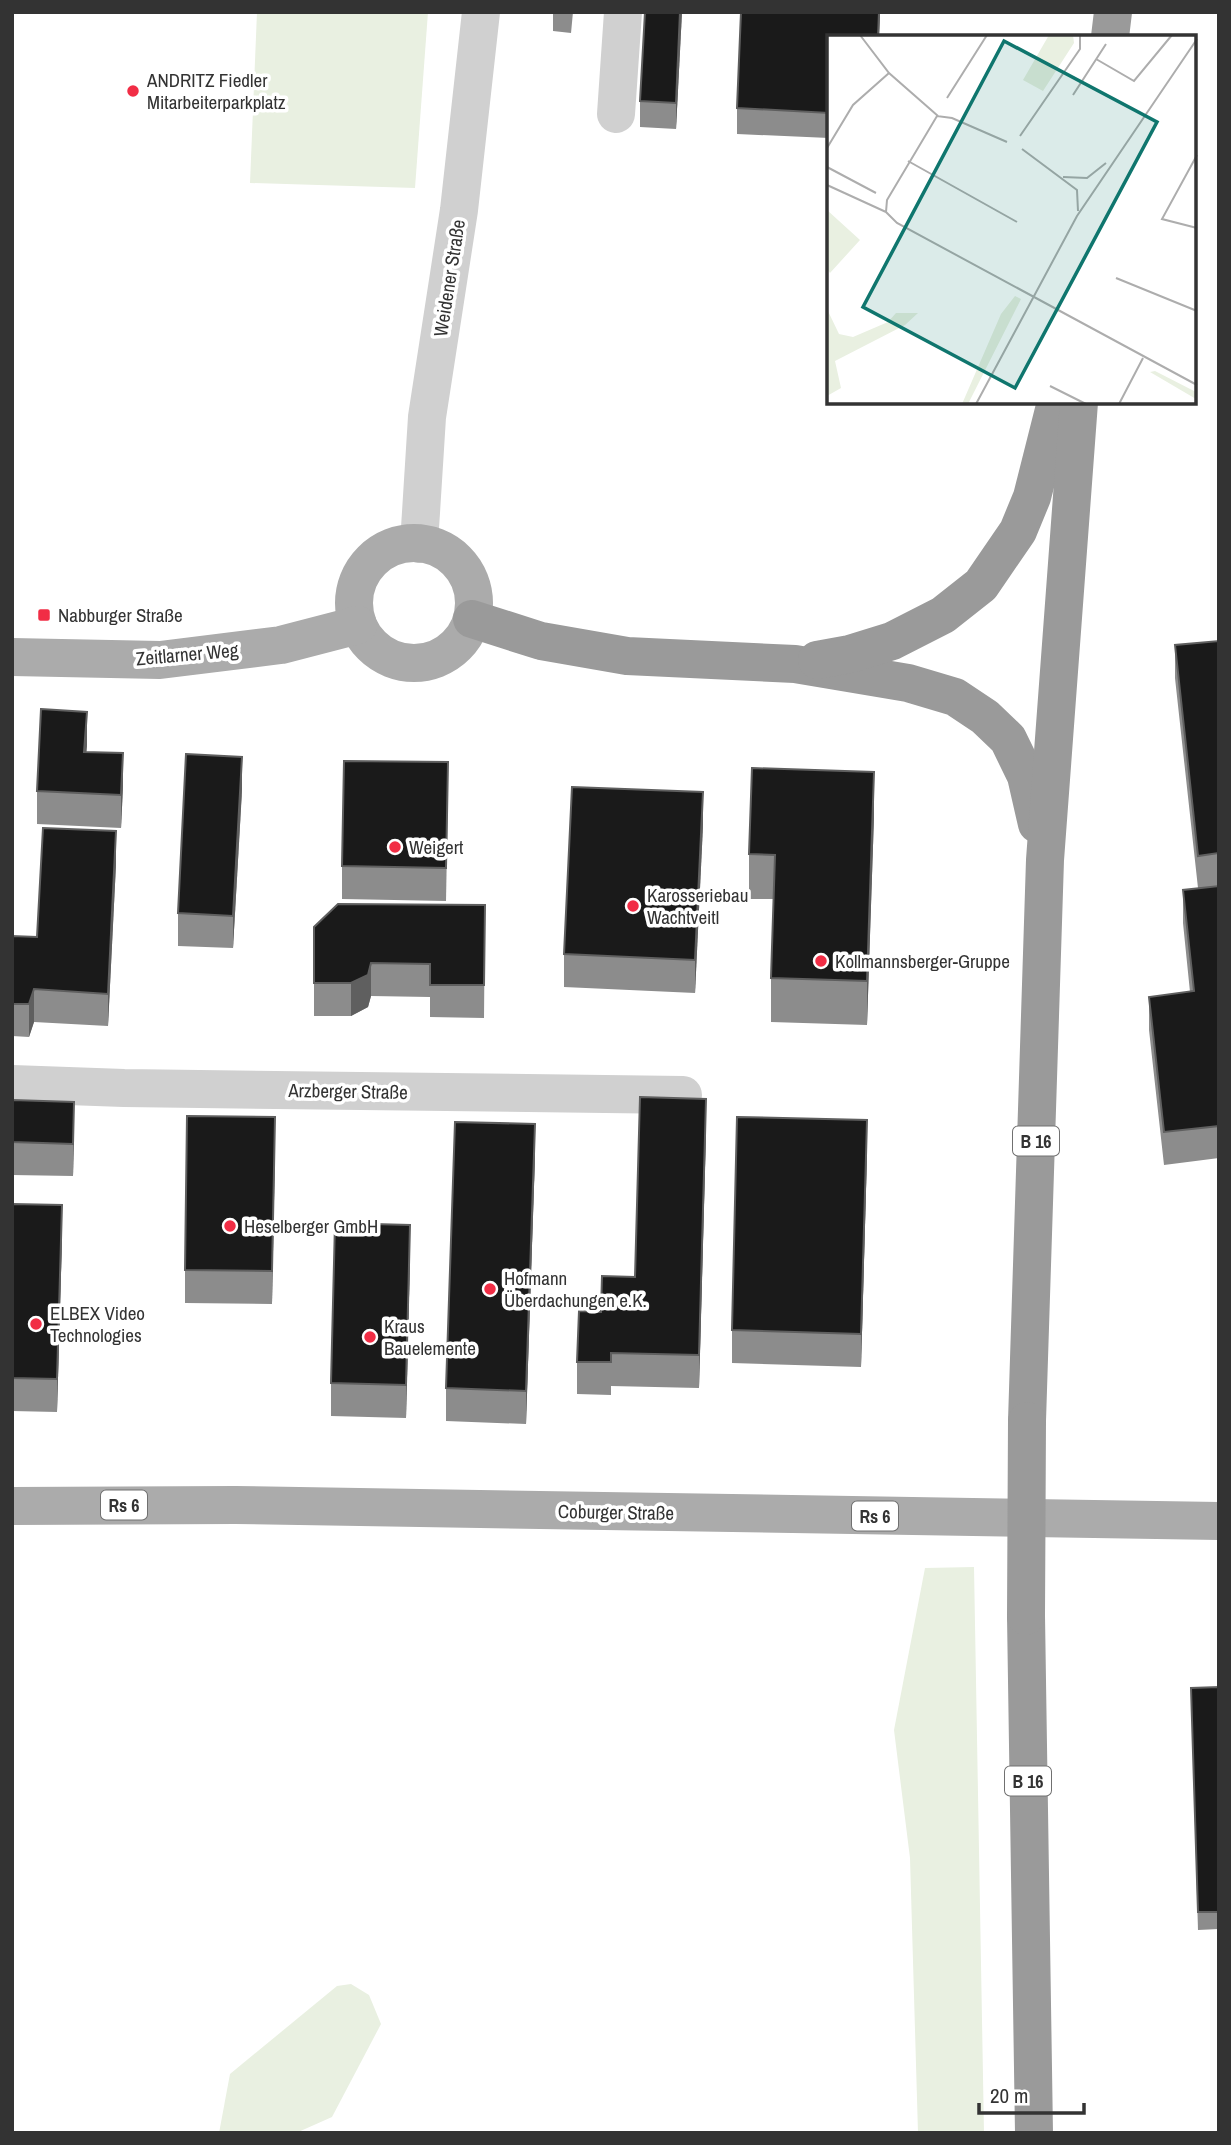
<svg xmlns="http://www.w3.org/2000/svg" width="1231" height="2145" viewBox="0 0 1231 2145" font-family="'Archivo Narrow',sans-serif">
	<style>
		.green { fill: #e9f0e1 }
		.lines { fill: none; stroke-linecap: round; stroke-linejoin: round }
		.minor { stroke: #d0d0d0; stroke-width: 38 }
		.major { stroke: #ababab; stroke-width: 38 }
		.highway { stroke: #9a9a9a; stroke-width: 38 }
		.highway-bridge { stroke: #9a9a9a; stroke-width: 38 }
		.wall { fill: #8c8c8c }
		.shaded-wall { fill: #5f5f5f }
		.building { fill: #1a1a1a; stroke: #5f5f5f; stroke-width: 2 }
		.poi-dot { fill: #f12d45; stroke: #fff; stroke-width: 2.5 }
		.labels { text-anchor: middle; dominant-baseline: central; stroke-width: 7; stroke-linejoin: round; paint-order: stroke }
		.shield { fill: #fff; stroke: #707070; stroke-width: 2 }
		.shield-label { font-size: 18px; font-weight: bold; fill: #333 }
		.poi-label { font-size: 19px; fill: #333; stroke: #fff; text-anchor: start }
		.street-label { font-size: 19px; fill: #333; stroke: #fff }
		.inset-road { fill: none; stroke: #adadad; stroke-width: 2 }
		.view { fill: #0f766e; fill-opacity: 0.15; stroke: #0f766e; stroke-width: 3.5 }
		.inset-edge { fill: none; stroke: #333; stroke-width: 3.5 }
	</style>
	<rect width="100%" height="100%" fill="#fff"/>
	<g class="green">
		<path d="M257,12H428L415,188L250,183Z"/>
		<path d="M974,1567L984,2133H918L910,1858L894,1730L925,1568Z"/>
		<path d="M351,1984L369,1995L381,2024L332,2117L296,2133H219L230,2074L337,1986Z"/>
	</g>
	<g class="lines">
		<g class="minor">
			<path d="M616,114L623,12"/>
			<path d="M419,544L427,417L459,210L481,12"/>
			<path d="M12,1084L124,1088L683,1095"/>
		</g>
		<g class="major">
			<circle cx="414" cy="603" r="60"/>
			<path d="M12,657L160,660L281,645L358,625"/>
			<path d="M12,1506L235,1505L1219,1521"/>
		</g>
		<g class="highway">
			<path d="M1110,37L1113,12"/>
			<path d="M472,619L541,641L627,656L795,664L908,683L955,697L985,717L1008,739L1026,776L1037,824"/>
			<path d="M817,660L850,654L892,641L943,615L981,585L1018,531L1032,497L1056,402"/>
			<path d="M1027,1421L1045,860L1079,402"/>
			<path d="M1026,1616L1034,2133"/>
		</g>
		<path class="highway-bridge" d="M1026,1616L1027,1421"/>
	</g>
	<g class="wall">
		<path d="M553,12H573L571,33L553,31Z"/>
		<path d="M645,12H682L676,129L640,127V101Z"/>
		<path d="M741,12H880L879,37H829V138L737,134V108Z"/>
		<path d="M1219,641V1158L1164,1165L1149,1030V997L1190,992L1183,923V890L1198,888L1175,678V645Z"/>
		<path d="M87,745L86,752L123,786L121,828L37,824V791Z"/>
		<path d="M242,790L233,948L178,946V913Z"/>
		<path d="M448,795L446,901L342,899V866Z"/>
		<path d="M874,816L867,1025L771,1022V978L774,899H749V854Z"/>
		<path d="M703,825L695,993L564,987V954Z"/>
		<path d="M116,864L108,1026L34,1022L29,1037L12,1036V936L37,937Z"/>
		<path d="M485,905L484,1018L430,1017V997L371,996L368,1007L351,1016H314V927Z"/>
		<path d="M12,1100L74,1135L73,1176L12,1175Z"/>
		<path d="M706,1131L699,1388L611,1386V1395L577,1394V1362L601,1312L635,1277Z"/>
		<path d="M275,1150L272,1304L185,1303V1270Z"/>
		<path d="M867,1153L861,1367L732,1363V1330Z"/>
		<path d="M535,1157L526,1424L446,1421V1388Z"/>
		<path d="M12,1204L62,1238L57,1412L12,1411Z"/>
		<path d="M410,1258L406,1418L331,1416V1383Z"/>
		<path d="M1219,1687V1929L1198,1930L1191,1688Z"/>
	</g>
	<g class="shaded-wall">
		<path d="M680,12H682L676,129V103Z"/>
		<path d="M879,12H880L879,37H878Z"/>
		<path d="M87,712V745L84,784V752Z"/>
		<path d="M123,753V786L121,828V795Z"/>
		<path d="M242,757V790L233,948V916Z"/>
		<path d="M874,772V816L867,1025V981Z"/>
		<path d="M703,792V825L695,993V960Z"/>
		<path d="M116,831V864L108,1026V994Z"/>
		<path d="M371,963V996L368,1007L351,1016V983Z"/>
		<path d="M34,989V1022L29,1037V1004Z"/>
		<path d="M706,1099V1131L699,1388V1355Z"/>
		<path d="M74,1102V1135L73,1176V1144Z"/>
		<path d="M275,1117V1150L272,1304V1271Z"/>
		<path d="M867,1120V1153L861,1367V1334Z"/>
		<path d="M535,1124V1157L526,1424V1391Z"/>
		<path d="M62,1205V1238L57,1412V1379Z"/>
		<path d="M410,1225V1258L406,1418V1385Z"/>
	</g>
	<g class="building">
		<path d="M645,12H680L676,103L640,101Z"/>
		<path d="M741,12H879L878,37H829V113L737,108Z"/>
		<path d="M1219,641V853L1198,856L1175,645Z"/>
		<path d="M41,709L87,712L84,752L123,753L121,795L37,791Z"/>
		<path d="M186,754L242,757L233,916L178,913Z"/>
		<path d="M344,761L448,762L446,868L342,866Z"/>
		<path d="M752,768L874,772L867,981L771,978L775,855L749,854Z"/>
		<path d="M572,787L703,792L695,960L564,954Z"/>
		<path d="M43,828L116,831L108,994L34,989L29,1004H12V936L37,937Z"/>
		<path d="M1219,886V1126L1164,1132L1149,997L1194,991L1183,890Z"/>
		<path d="M338,904L485,905L484,985H430V964L371,963L368,975L351,983H314V927Z"/>
		<path d="M640,1097L706,1099L699,1355L611,1353V1362H577L579,1311L601,1312L602,1276L635,1277Z"/>
		<path d="M12,1100L74,1102L73,1144L12,1142Z"/>
		<path d="M187,1116L275,1117L272,1271L185,1270Z"/>
		<path d="M737,1117L867,1120L861,1334L732,1330Z"/>
		<path d="M455,1122L535,1124L526,1391L446,1388Z"/>
		<path d="M12,1204L62,1205L57,1379L12,1378Z"/>
		<path d="M335,1223L410,1225L406,1385L331,1383Z"/>
		<path d="M1219,1687V1912H1198L1191,1688Z"/>
	</g>
	<g class="poi-dot">
		<circle cx="133" cy="91" r="7"/>
		<rect x="37" y="608" width="14" height="14" rx="3.5"/>
		<circle cx="395" cy="847" r="7"/>
		<circle cx="633" cy="906" r="7"/>
		<circle cx="821" cy="961" r="7"/>
		<circle cx="230" cy="1226" r="7"/>
		<circle cx="490" cy="1289" r="7"/>
		<circle cx="36" cy="1324" r="7"/>
		<circle cx="370" cy="1337" r="7"/>
	</g>
	<g class="labels">
		<g class="shield">
			<rect x="1013" y="1126.5" width="46" height="29" rx="5"/>
			<rect x="101" y="1490.5" width="46" height="29" rx="5"/>
			<rect x="852" y="1501.5" width="46" height="29" rx="5"/>
			<rect x="1005" y="1766.5" width="46" height="29" rx="5"/>
		</g>
		<g class="shield-label">
			<text x="1036" y="1141">B 16</text>
			<text x="124" y="1505">Rs 6</text>
			<text x="875" y="1516">Rs 6</text>
			<text x="1028" y="1781">B 16</text>
		</g>
		<g class="poi-label">
			<text x="147" y="80">ANDRITZ Fiedler<tspan x="147" dy="22">Mitarbeiterparkplatz</tspan></text>
			<text x="58" y="615">Nabburger Straße</text>
			<text x="409" y="847">Weigert</text>
			<text x="647" y="895">Karosseriebau<tspan x="647" dy="22">Wachtveitl</tspan></text>
			<text x="835" y="961">Kollmannsberger-Gruppe</text>
			<text x="244" y="1226">Heselberger GmbH</text>
			<text x="504" y="1278">Hofmann<tspan x="504" dy="22">Überdachungen e.K.</tspan></text>
			<text x="50" y="1313">ELBEX Video<tspan x="50" dy="22">Technologies</tspan></text>
			<text x="384" y="1326">Kraus<tspan x="384" dy="22">Bauelemente</tspan></text>
		</g>
		<g class="street-label">
			<text transform="translate(449 278) rotate(-81)">Weidener Straße</text>
			<text transform="translate(187 654) rotate(-5)">Zeitlarner Weg</text>
			<text transform="translate(348 1091) rotate(1)">Arzberger Straße</text>
			<text transform="translate(616 1512) rotate(1)">Coburger Straße</text>
		</g>
	</g>
	<g transform="translate(827 35)">
		<rect width="369" height="369" fill="#fff"/>
		<path d="M222,0H246L247,8L216,56L196,45ZM0,175L33,205L3,238L0,234ZM188,261L194,264L141,369H135L174,279ZM0,274L12,299L26,302L61,287L69,278H91L78,290L8,326L14,353L0,361ZM328,336L369,357V364L323,337Z" fill="#e9f0e1"/>
		<path class="inset-road" d="M33,0L62,38L111,81M269,24L307,46L345,0M246,60L279,9M120,63L160,0M193,101L253,14V0M180,107L125,83L110,81L60,165L59,177L70,188L370,350M0,113L26,70L62,38M195,114L250,155L251,176M370,120L335,184L370,193M81,126L190,187M0,132L49,158M236,142L260,143L279,128M0,150L59,177M289,243L370,276M223,351L259,369M149,369L250,181L370,4M292,369L316,323"/>
		<path class="view" d="M177,6L330,87L188,353L36,272Z"/>
		<rect width="369" height="369" class="inset-edge"/>
	</g>
	<rect width="1231" height="2145" fill="none" stroke="#333333" stroke-width="28"/>
	<path d="M979 2103v10h105v-10" fill="none" stroke="#333333" stroke-width="3.5"/>
	<text x="990" y="2103" font-size="21" fill="#333333" stroke="#ffffff" stroke-width="5" paint-order="stroke">20 m</text>
</svg>
